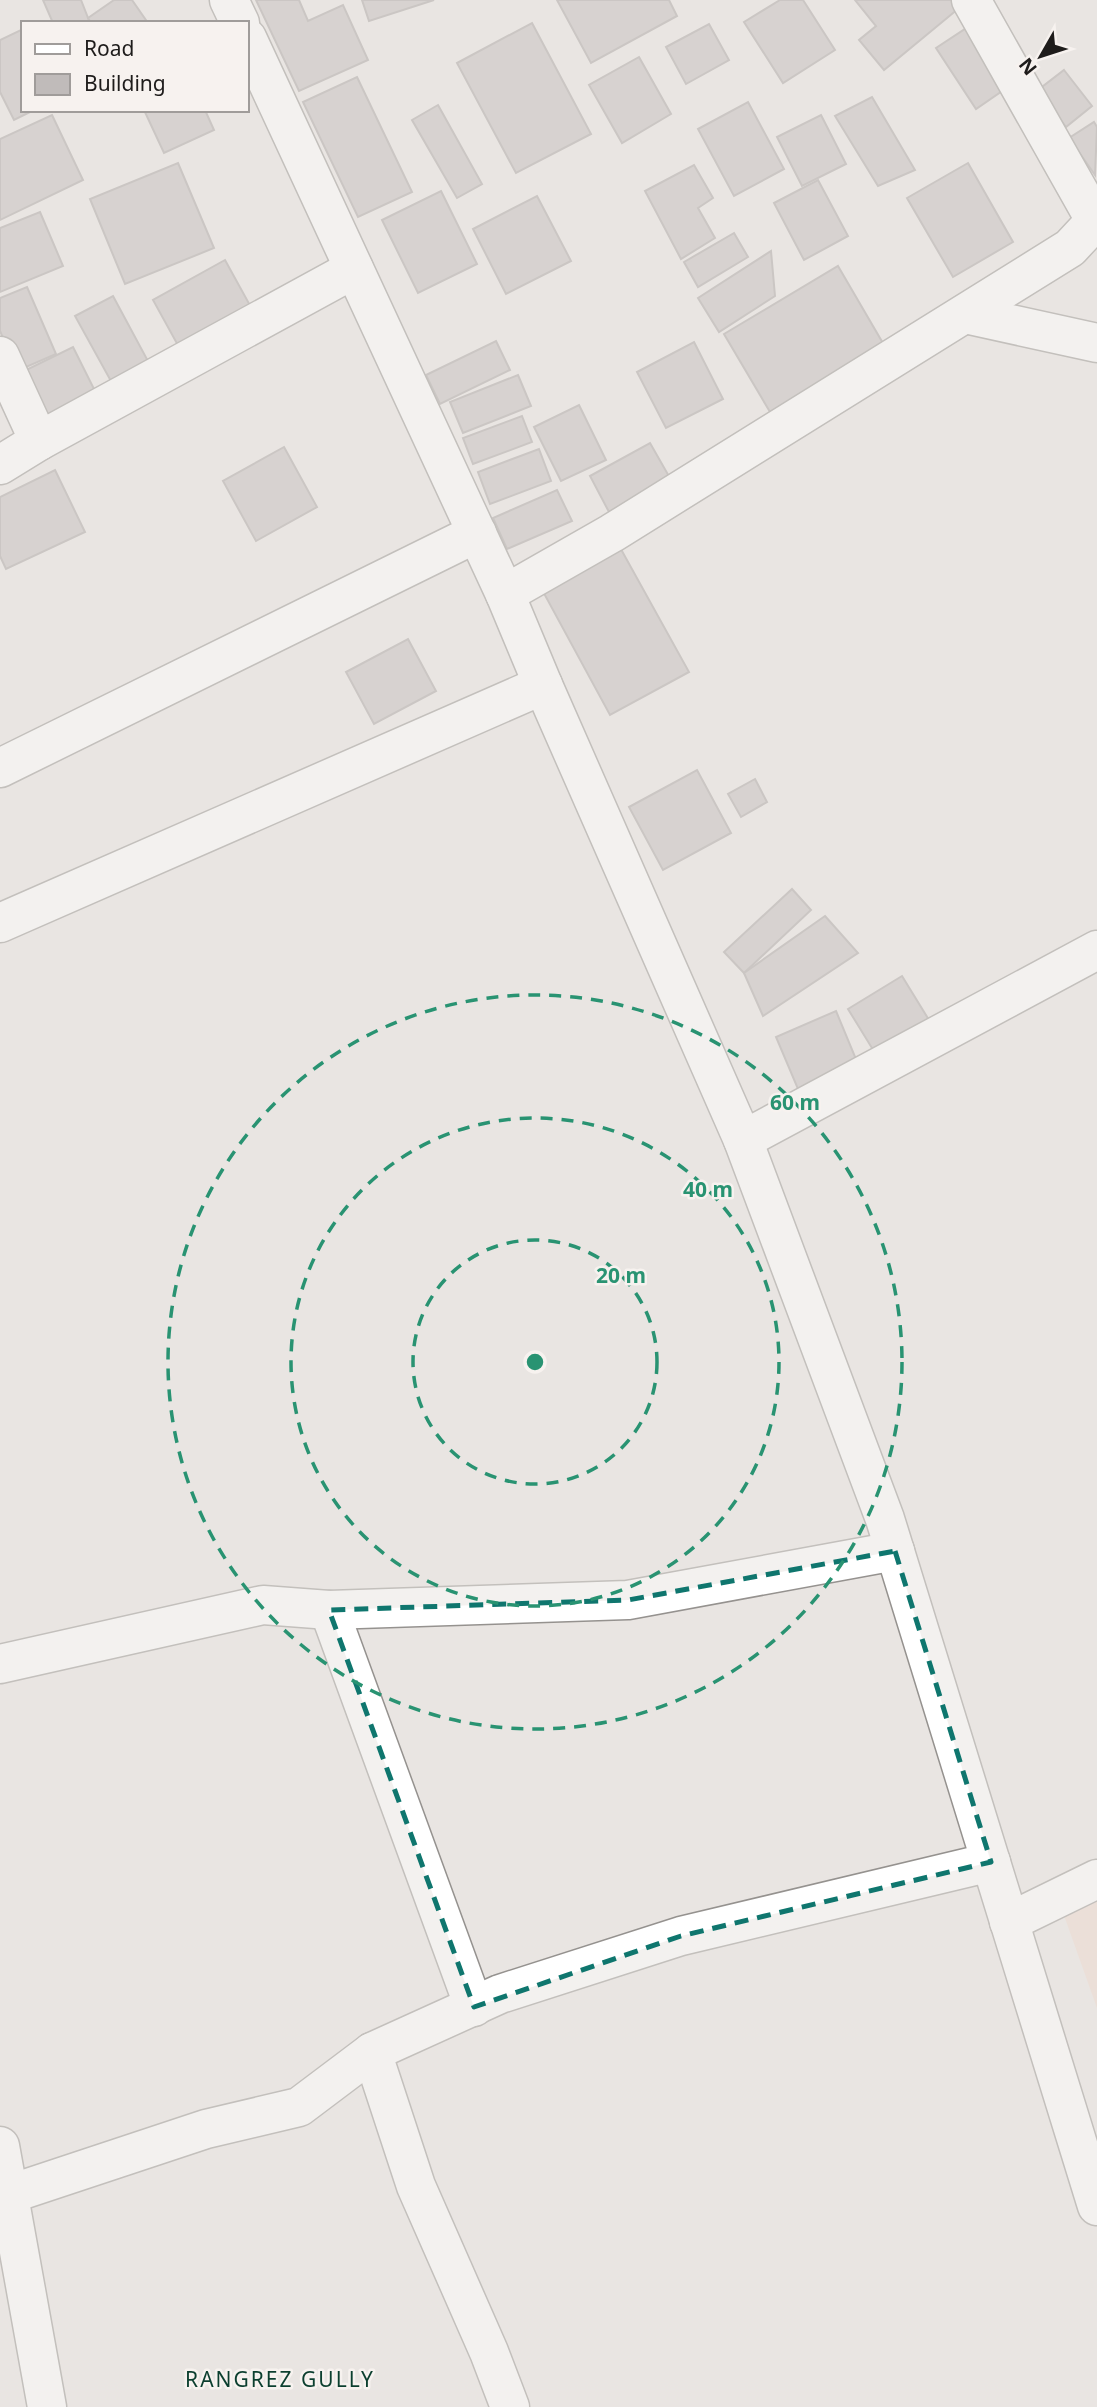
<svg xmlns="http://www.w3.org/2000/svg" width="1097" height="2407" viewBox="0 0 1097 2407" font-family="'Noto Sans',sans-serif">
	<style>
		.education { fill: #eed7cc }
		.building { fill: #c0bbba; stroke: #a6a19f; stroke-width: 2 }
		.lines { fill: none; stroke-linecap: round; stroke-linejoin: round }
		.minor-casing { stroke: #95928f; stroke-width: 41 }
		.minor { stroke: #fff; stroke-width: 38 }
		.marked { fill: none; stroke: #0f766e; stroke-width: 5; stroke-dasharray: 14 9; stroke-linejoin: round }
		.ring { fill: none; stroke: #299372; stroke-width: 3.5; stroke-dasharray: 12 9 }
		.labels { text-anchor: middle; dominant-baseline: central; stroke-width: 5; stroke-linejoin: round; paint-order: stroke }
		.neighbourhood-label { font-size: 21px; letter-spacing: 2px; fill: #0c3f2f; stroke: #f7f2ef }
		.centre { fill: #299372; stroke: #f7f2ef; stroke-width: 3.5 }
		.ring-label { font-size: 21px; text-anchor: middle; font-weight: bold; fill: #299372; stroke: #f7f2ef; stroke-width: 5; stroke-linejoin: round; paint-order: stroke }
	</style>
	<rect width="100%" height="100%" fill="#e9e5e2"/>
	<path class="education" d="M1097,1890V2008L1061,1907Z"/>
	<g class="building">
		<path d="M43,0H81L90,23H53Z"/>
		<path d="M114,0H132L148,23H91L88,18Z"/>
		<path d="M256,0H299L308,21L343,5L368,60L299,91Z"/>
		<path d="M362,0H434L369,21Z"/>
		<path d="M557,0H669L677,16L591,63Z"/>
		<path d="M780,0H803L835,50L783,83L744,22Z"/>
		<path d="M855,0H960L964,4L884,70L859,40L876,26Z"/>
		<path d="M532,23L591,134L516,173L457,63Z"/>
		<path d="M709,24L729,60L686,84L666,47Z"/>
		<path d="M968,27L1008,87L976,109L936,48Z"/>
		<path d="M23,29V110H34L14,120L0,92V40Z"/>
		<path d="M639,57L671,114L622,143L589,85Z"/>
		<path d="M1064,70L1092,106L1066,127L1038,90Z"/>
		<path d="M357,77L412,192L358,217L303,102Z"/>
		<path d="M872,97L915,170L878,186L835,116Z"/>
		<path d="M748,102L784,169L734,196L698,129Z"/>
		<path d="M438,105L482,184L457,198L412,120Z"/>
		<path d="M144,110H205L214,130L164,153Z"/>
		<path d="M52,115L83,180L0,220V139Z"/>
		<path d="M821,115L846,164L802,186L777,137Z"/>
		<path d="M1094,122L1097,127L1095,175L1069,138Z"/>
		<path d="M178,163L214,248L125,284L90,199Z"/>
		<path d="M968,163L1013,242L953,277L907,198Z"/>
		<path d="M694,165L713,198L698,208L715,238L681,259L645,191Z"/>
		<path d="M818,180L848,236L804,260L774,203Z"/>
		<path d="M441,191L477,264L418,293L382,220Z"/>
		<path d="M537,196L571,261L506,294L473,229Z"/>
		<path d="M40,212L63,266L0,292V228Z"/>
		<path d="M734,233L748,257L698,287L684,262Z"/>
		<path d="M771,251L775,296L719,332L698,298Z"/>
		<path d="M225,260L252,309L180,349L153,300Z"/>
		<path d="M838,266L884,345L770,412L724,334Z"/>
		<path d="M27,287L56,354L17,371L0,331V298Z"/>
		<path d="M113,296L149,363L112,383L75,316Z"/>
		<path d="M496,341L510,370L440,404L426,375Z"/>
		<path d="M694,342L723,399L666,428L637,372Z"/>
		<path d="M73,347L97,395L41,422L18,374Z"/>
		<path d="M518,375L531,406L463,433L450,402Z"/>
		<path d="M579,405L606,460L561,481L534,427Z"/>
		<path d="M522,416L532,442L473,464L463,438Z"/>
		<path d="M650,443L670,478L609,512L590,476Z"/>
		<path d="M284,447L317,507L256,541L223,481Z"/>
		<path d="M539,449L551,481L490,504L478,472Z"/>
		<path d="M55,470L85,532L6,569L0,556V497Z"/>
		<path d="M557,490L572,521L507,549L493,518Z"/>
		<path d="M612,533L689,672L610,715L534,575Z"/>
		<path d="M408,639L436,691L374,724L346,672Z"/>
		<path d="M697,770L731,833L663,870L629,807Z"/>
		<path d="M755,779L767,802L741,817L728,794Z"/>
		<path d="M792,889L811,910L744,973L724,952Z"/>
		<path d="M825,916L858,953L763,1016L744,973Z"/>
		<path d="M902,976L929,1020L875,1053L848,1009Z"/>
		<path d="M836,1011L858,1064L798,1089L776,1037Z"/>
	</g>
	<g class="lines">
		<defs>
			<g id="minor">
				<path d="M229,0L240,23"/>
				<path d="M971,0L1095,220"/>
				<path d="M247,38L505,594L543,685L743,1140L885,1519L1097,2206"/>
				<path d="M965,314L1097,343"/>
				<path d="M0,356L39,441L0,465"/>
				<path d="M39,441L354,269"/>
				<path d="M505,594L612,533L1070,248L1097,219"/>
				<path d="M0,768L477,533"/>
				<path d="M0,923L543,685"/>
				<path d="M743,1140L1097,950"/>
				<path d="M329,1610L474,2007"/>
				<path d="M0,1664L263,1605L329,1610L628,1600L895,1551"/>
				<path d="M1009,1922L1097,1879"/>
				<path d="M372,2052L416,2186L489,2352L510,2407"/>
				<path d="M0,2146L47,2407"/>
				<path d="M10,2194L206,2129L299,2107L372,2052L500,1994L681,1936L991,1862"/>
			</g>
		</defs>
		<use href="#minor" class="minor-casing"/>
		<use href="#minor" class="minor"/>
	</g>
	<path d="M0 0H1097V2407H0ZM895,1551L991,1862L681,1936L474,2007L329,1610L628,1600Z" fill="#e9e5e2" fill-opacity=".55" fill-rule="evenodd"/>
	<path class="marked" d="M895,1551L991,1862L681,1936L474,2007L329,1610L628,1600Z"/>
	<g class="ring">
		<circle cx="535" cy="1362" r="122"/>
		<circle cx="535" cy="1362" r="244"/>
		<circle cx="535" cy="1362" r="367"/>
	</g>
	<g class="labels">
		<g class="neighbourhood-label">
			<text x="280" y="2379">RANGREZ GULLY</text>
		</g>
	</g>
	<circle cx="535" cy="1362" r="10" class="centre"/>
	<g class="ring-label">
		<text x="795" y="1110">60 m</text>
		<text x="708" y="1197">40 m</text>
		<text x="621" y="1283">20 m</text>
	</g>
	<rect x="21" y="21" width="228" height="91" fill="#f7f2ef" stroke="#a09c9a" stroke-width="2"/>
	<rect x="35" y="44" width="35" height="10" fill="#ffffff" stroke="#a09c9a" stroke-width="2"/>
	<text x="84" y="56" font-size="21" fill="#1e1c1b">Road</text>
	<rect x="35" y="74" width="35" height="21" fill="#c0bbba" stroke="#a09c9a" stroke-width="2"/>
	<text x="84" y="91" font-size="21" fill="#1e1c1b">Building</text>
	<g transform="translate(1041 56) rotate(231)" stroke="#f7f2ef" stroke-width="5" paint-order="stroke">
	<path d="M0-5L12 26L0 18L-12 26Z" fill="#1e1c1b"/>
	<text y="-10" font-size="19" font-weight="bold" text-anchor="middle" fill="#1e1c1b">N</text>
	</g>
</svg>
